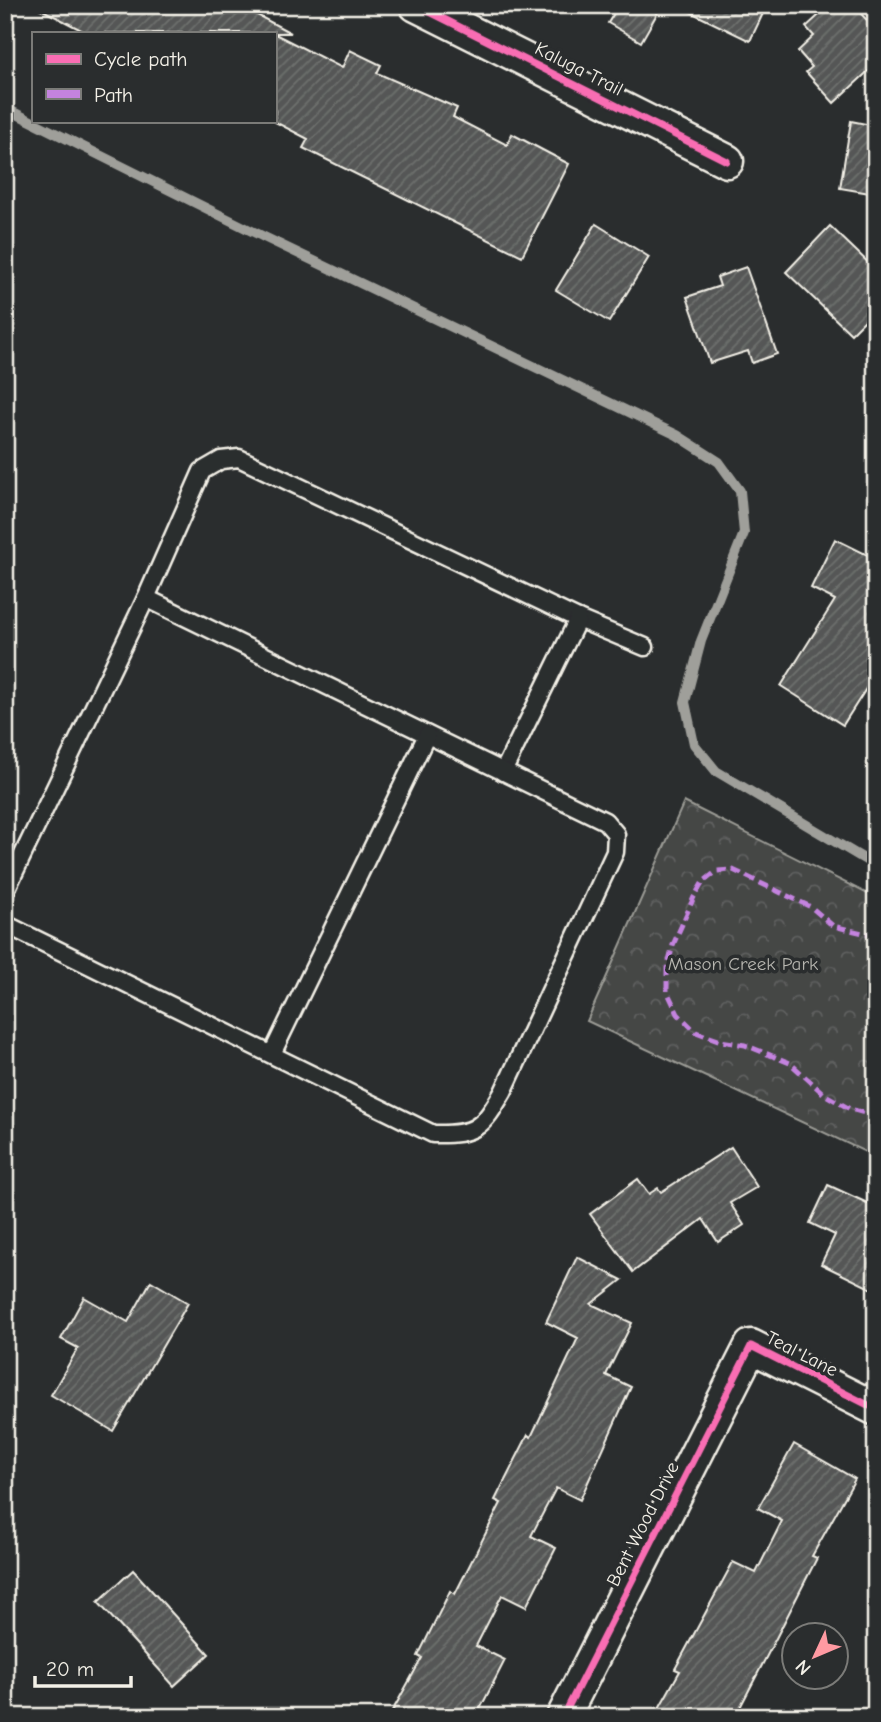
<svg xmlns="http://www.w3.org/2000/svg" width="881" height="1722" viewBox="0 0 881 1722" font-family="'Comic Neue',sans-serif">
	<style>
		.park { fill: url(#park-crowns); stroke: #9c9c96; stroke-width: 2 }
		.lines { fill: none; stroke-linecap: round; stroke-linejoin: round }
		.stream { stroke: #9f9f9a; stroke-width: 10 }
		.building { fill: url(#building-hatch); stroke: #f4f1e8; stroke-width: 2 }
		.lane-casing { stroke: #f4f1e8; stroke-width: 21 }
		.street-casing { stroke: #f4f1e8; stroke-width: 37 }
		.lane { stroke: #2a2d2e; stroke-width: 16 }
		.street { stroke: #2a2d2e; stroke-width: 32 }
		.quiet { stroke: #c483df; stroke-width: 5; stroke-dasharray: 10 5; stroke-linecap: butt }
		.cycleway-casing { stroke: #2a2d2e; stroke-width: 11 }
		.cycleway { stroke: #f96db3; stroke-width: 7 }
		.labels { text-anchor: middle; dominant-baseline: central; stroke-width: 7; stroke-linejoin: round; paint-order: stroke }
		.street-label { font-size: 19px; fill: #f4f1e8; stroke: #2a2d2e }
		.park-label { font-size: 19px; fill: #b6b5af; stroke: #2a2d2e }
	</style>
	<defs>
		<pattern id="park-crowns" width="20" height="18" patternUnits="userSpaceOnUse" patternTransform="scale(1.75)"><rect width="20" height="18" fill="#444645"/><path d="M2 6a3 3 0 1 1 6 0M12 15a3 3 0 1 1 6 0" fill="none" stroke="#606160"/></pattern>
		<pattern id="building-hatch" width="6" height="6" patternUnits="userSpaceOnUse" patternTransform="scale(1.75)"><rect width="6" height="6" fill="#555756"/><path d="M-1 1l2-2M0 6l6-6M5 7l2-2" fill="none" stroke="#6e706e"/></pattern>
	</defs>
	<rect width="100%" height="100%" fill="#2a2d2e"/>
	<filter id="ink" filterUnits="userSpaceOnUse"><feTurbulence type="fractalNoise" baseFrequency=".0143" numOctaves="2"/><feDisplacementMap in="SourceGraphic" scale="14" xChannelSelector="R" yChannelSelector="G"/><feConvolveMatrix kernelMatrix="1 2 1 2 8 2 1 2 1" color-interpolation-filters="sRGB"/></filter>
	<g filter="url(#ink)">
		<path class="park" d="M684,802L876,898V1157L587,1021Z"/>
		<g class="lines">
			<path class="stream" d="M5,108L264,237L677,435L719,462L740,491L744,533L701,641L685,702L694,744L716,771L876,866"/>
		</g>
		<g class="building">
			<path d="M33,5H238L291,33H87Z"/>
			<path d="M619,5H662L641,42L608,23Z"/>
			<path d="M676,5H767L750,41Z"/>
			<path d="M830,5H853L876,30V64L834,103L806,72L812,67L798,51L814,36L806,27Z"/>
			<path d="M275,34L342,68L350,50L381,65L377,73L457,108L453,117L507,145L512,134L569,164L522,256L303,148L308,139L275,122Z"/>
			<path d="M851,121L876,126V194L840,188Z"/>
			<path d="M596,224L649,257L609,322L556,290Z"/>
			<path d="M830,226L876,270V309L851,334L786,272Z"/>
			<path d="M746,267L777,354L752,363L748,351L710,363L687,297L720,286L717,277Z"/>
			<path d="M835,539L876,559V673L843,725L781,686L835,600L811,588Z"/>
			<path d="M731,1147L757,1187L730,1203L744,1225L718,1242L703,1219L633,1272L590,1214L638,1179L649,1194L658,1188L661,1192Z"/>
			<path d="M828,1185L876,1207V1291L821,1264L835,1235L810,1223Z"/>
			<path d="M577,1257L622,1280L591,1304L632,1323L606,1375L631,1387L580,1500L556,1488L531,1536L556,1548L526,1607L502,1595L476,1646L505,1660L476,1717H389L422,1658L418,1656L450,1591L455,1594L501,1503L495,1500L528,1435L531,1437L578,1338L546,1322Z"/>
			<path d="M151,1281L188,1303L113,1431L51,1395L78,1348L61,1339L84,1297L128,1322Z"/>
			<path d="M794,1444L855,1479L812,1556L817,1558L772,1646L735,1717H654L680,1671L675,1669L733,1562L756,1573L782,1521L758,1508Z"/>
			<path d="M133,1570L209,1654L174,1686L98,1602Z"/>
		</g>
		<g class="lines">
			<defs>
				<g id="lane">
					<path d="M146,598L202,471L221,460L239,458L578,619L645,647"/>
					<path d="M503,772L578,619"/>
					<path d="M5,892L146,598L605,821L616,834L615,852L503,1092C482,1128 476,1135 433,1134L5,924"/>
					<path d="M272,1054L427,735"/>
				</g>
				<g id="street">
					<path d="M416,5L727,161"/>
					<path d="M563,1717L751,1346L876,1409"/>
				</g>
			</defs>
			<use href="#lane" class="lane-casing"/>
			<use href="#street" class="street-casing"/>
			<use href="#lane" class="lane"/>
			<use href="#street" class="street"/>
			<path class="quiet" d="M876,936L833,926L811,907L733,870L717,871L703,882L694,897L673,945L667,968V991L678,1014L696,1032L721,1041L745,1045L790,1063L824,1094L850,1109L876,1116"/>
			<defs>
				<g id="cycleway">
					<path d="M416,5L727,161"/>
					<path d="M563,1717L751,1346L876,1409"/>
				</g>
			</defs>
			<use href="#cycleway" class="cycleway-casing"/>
			<use href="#cycleway" class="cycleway"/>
		</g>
	</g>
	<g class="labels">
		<g class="street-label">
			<text transform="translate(579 69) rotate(27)">Kaluga Trail</text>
			<text transform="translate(802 1354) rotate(27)">Teal Lane</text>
			<text transform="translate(643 1524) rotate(-63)">Bent Wood Drive</text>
		</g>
		<g class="park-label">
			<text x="743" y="964">Mason Creek Park</text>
		</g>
	</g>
	<rect width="881" height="1722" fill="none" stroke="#2a2d2e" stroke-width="28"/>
	<rect x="14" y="14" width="853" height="1694" fill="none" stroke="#f4f1e8" stroke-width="2.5" filter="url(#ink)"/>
	<rect x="32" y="32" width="245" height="91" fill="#2a2d2e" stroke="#7b7b78" stroke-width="2"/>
	<rect x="46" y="54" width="35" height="10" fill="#f96db3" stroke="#7b7b78" stroke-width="2"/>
	<text x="94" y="66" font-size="21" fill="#f4f1e8">Cycle path</text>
	<rect x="46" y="89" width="35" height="10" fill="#c483df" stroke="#7b7b78" stroke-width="2"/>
	<text x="94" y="102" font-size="21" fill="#f4f1e8">Path</text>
	<g transform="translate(815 1656) rotate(226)"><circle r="33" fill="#2a2d2e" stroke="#7b7b78" stroke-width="2"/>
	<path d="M0-5L12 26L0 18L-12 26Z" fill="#ff9aa2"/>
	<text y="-10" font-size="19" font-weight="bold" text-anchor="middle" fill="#f4f1e8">N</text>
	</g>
	<path d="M35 1676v10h96v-10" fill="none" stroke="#f4f1e8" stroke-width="3.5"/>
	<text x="46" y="1676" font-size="21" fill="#f4f1e8" stroke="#2a2d2e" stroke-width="5" paint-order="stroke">20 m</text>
</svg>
